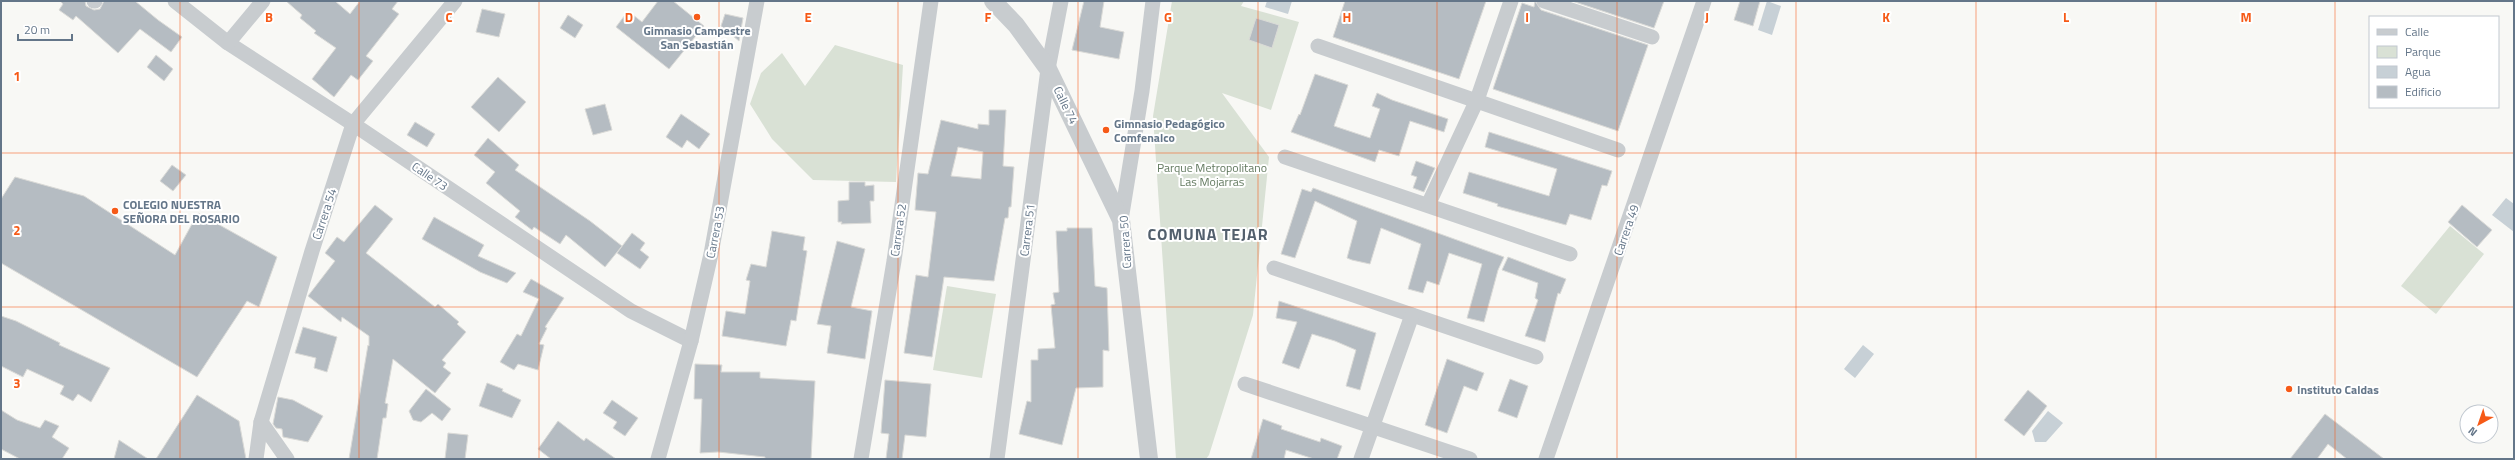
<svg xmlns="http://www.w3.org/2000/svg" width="2515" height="460" viewBox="0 0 2515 460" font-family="'Titillium Web',sans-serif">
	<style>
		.green { fill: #d9e1d5 }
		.water { fill: #c7d0d6 }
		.building { fill: #b5bcc2; stroke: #dadad7; fill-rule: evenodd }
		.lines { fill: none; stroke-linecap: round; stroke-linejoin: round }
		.minor { stroke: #c8cccf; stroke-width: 15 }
		.tertiary { stroke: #c8cccf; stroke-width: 18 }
		.grid { fill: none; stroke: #f65a17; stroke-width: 1; stroke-opacity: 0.55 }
		.poi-dot { fill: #f65a17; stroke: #fff; stroke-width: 1.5 }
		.labels { text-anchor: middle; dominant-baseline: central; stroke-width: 4; stroke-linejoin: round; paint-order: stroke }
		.poi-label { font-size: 12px; font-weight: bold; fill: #647689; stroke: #fff; text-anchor: start }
		.street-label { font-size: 12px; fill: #647689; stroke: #fff }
		.park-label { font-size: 12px; fill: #637a60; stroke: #fff }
		.district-label { font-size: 16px; font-weight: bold; letter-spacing: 1px; fill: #53606d; stroke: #fff }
		.grid-label { font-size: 13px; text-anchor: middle; font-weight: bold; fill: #f65a17; stroke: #fff; stroke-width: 4; stroke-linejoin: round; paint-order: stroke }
	</style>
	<rect width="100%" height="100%" fill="#f8f8f5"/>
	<g class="green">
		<path d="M1172,1H1244L1241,6L1299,22L1271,110L1222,93L1269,157L1253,315L1209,455L1206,459H1176L1153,116Z"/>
		<path d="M835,45L903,65L896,182L813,180L772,139L750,104L761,73L782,53L805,86Z"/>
		<path d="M2450,226L2484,254L2436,314L2401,286Z"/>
		<path d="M947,286L996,294L982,378L933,370Z"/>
	</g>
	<g class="water">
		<path d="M1267,1H1292L1288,14L1265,7Z"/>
		<path d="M1767,1L1781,6L1772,35L1758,30Z"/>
		<path d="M2506,198L2514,204V232L2492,215Z"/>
		<path d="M1863,345L1874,354L1855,378L1844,369Z"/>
		<path d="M2048,411L2063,423L2046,442H2035L2032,431Z"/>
	</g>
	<g class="building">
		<path d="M60,1H85L86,6L94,10L100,9L104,1H135L158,20L182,37L171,52L140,29L118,53L76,16L73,20L59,10L63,4Z"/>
		<path d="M286,1H335L350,14L360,1H398L392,9L399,14L366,56L373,61L358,80L351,75L334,97L312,79L336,48L314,33L316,31L300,18L302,15Z"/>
		<path d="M658,1H673L704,26L669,69L616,27L628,11L642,22Z"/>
		<path d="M1084,1H1104L1100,27L1124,32L1119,59L1072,50Z"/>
		<path d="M1345,1H1486L1459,79L1333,37Z"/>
		<path d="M1535,1L1541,10L1648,45L1618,131L1493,89L1522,3L1534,7Z"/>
		<path d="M1572,1H1664L1654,28Z"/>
		<path d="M1740,1H1760L1753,26L1734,20Z"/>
		<path d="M482,9L505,14L499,37L476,32Z"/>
		<path d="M725,14L743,18L739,41L721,26Z"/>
		<path d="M568,15L583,25L575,38L560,28Z"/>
		<path d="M1256,18L1279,25L1272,48L1249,40Z"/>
		<path d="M156,55L173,69L164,81L147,67Z"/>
		<path d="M1315,74L1348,85L1334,126L1370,138L1380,109L1372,106L1377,93L1392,100L1448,119L1444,132L1410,121L1399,156L1379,150L1375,162L1291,132L1299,114L1300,115Z"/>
		<path d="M498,77L526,102L499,132L471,107Z"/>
		<path d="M605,104L612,130L593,135L585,109Z"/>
		<path d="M989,110H1006L1003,166L1014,167L1011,207H1009L1008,218H1005L994,281L944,277L932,357L904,353L916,275L928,277L936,212L915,210L918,173L928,174L941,120L978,129V124L989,125ZM958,147L983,152L981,179L951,176Z"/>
		<path d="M681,114L710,134L699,149L687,140L682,148L666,137Z"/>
		<path d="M415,122L435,134L427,147L407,135Z"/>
		<path d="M1489,132L1612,171L1607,186L1602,185L1591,220L1570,214L1566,225L1497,206L1498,204L1463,193L1469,172L1549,196L1557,169L1485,147Z"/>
		<path d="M488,138L519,165L515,170L590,221L622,246L605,267L566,235L560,244L534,227L532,230L515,217L520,211L486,183L495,172L474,155Z"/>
		<path d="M1416,161L1435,168L1424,192L1413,188L1417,177L1411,175Z"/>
		<path d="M172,165L186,175L173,191L160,181Z"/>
		<path d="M15,177L84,196L175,255L198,213L277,257L259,307L247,301L197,377L1,263V199Z"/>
		<path d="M849,182H865V186L874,185V201H870L871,223L841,224L842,222H838V201L849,200Z"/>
		<path d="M1313,188L1504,257L1498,270L1484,322L1467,318L1482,264L1449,253L1439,285L1427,281L1423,293L1408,289L1421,244L1381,228L1370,264L1352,260L1347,258L1357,221L1315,201L1295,258L1281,254L1302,189L1311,192Z"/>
		<path d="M375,205L393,219L366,253L435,307L438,304L459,322L457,324L466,332L442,360L446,363L443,367L451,373L435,393L393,359L385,403L388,404L386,418H383L377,459H349L368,345L369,346V336L342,317L341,322L308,296L335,261L325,253L337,237L344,242Z"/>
		<path d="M2462,205L2492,230L2477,247L2448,222Z"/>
		<path d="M434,217L484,245L478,256L516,273L507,283L480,272L422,239Z"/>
		<path d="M1067,228H1092L1095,286L1107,288L1109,351L1103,350V387L1076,388L1062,445L1019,434L1027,401L1031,402V360H1038V349L1055,348L1051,305L1055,304L1053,293L1059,292L1056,231H1067Z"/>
		<path d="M772,231L805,237L803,250L807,251L796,321L791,320L786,346L722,336L726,311L745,314L750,281L746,280L751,264L766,267Z"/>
		<path d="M632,233L645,243L640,250L649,257L640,269L617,253Z"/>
		<path d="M837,241L865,249L851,307L872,311L865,359L827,353L831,326L817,324Z"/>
		<path d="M1508,257L1566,279L1560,294L1558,293L1545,342L1525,336L1538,300L1535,298L1538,283L1502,270Z"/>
		<path d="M531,279L564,298L545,327L547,328L539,344L544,345L538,370L518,364L514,370L500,362L517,334L521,336L539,299L523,292Z"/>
		<path d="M1279,301L1376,333L1360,390L1346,386L1356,350L1335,341L1312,334L1299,369L1282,363L1297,322L1276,318Z"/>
		<path d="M1,316L16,321L60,343L59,345L110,368L91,402L78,394L73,401L60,394L64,386L27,369L23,377L1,366Z"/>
		<path d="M303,327L337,337L327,372L314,368L316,358L295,353Z"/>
		<path d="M1447,359L1484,373L1477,391L1464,386L1447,433L1425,425Z"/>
		<path d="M695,364L722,365L721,372H760V378L815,381L811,459H765V457L718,452L700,453L702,399H694Z"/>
		<path d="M1510,379L1528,386L1517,418L1498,411Z"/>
		<path d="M885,380L931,384L926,437L905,435L902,459H886L889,434L881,433Z"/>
		<path d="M487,383L503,389L502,391L521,400L512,418L479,406Z"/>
		<path d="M426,389L451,409L442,421L432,413L421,422L413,420L409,411Z"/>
		<path d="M2028,390L2047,406L2024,436L2004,420Z"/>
		<path d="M197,395L239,421L246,459H156Z"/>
		<path d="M278,397L293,400L323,416L308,442L283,437L282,429L276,428L273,424Z"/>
		<path d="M612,400L638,418L625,436L613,428L617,422L603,413Z"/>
		<path d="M1,410L17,420L40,428L45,420L59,426L52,437L69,448L62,459H20L1,449Z"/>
		<path d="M2325,414L2384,459H2347L2328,444L2317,459H2290Z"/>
		<path d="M1263,419L1282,426L1281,429L1320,442L1321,438L1342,446L1337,459H1314L1286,450L1284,459H1251Z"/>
		<path d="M558,421L584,441L586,438L616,459H551L538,449Z"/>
		<path d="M448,433L468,435L465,459H445Z"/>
		<path d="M119,440L148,459H114Z"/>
	</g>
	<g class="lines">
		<g class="minor">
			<path d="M94,1H95"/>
			<path d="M175,1L228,43L353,124L631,311L691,341"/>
			<path d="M1544,1L1652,37"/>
			<path d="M228,43L263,1"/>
			<path d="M1318,46L1618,150"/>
			<path d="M1285,157L1570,254"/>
			<path d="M1428,205L1477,100L1511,1"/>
			<path d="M1121,220L1142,91L1153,1"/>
			<path d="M1274,268L1536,357"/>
			<path d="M1245,384L1470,459"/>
			<path d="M261,422L287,459"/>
			<path d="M256,459L261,422L312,251L353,124L455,1"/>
			<path d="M658,459L691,341L711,254L757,1"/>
			<path d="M861,459L894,261L931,1"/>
			<path d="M997,459L1048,69L1061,1"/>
			<path d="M1361,459L1412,315"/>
			<path d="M1546,459L1704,1"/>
		</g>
		<path class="tertiary" d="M993,1L1016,25L1048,69L1121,220L1149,459"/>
	</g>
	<path class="grid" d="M180,1V459M359,1V459M539,1V459M719,1V459M898,1V459M1078,1V459M1258,1V459M1437,1V459M1617,1V459M1796,1V459M1976,1V459M2156,1V459M2335,1V459M1,153H2514M1,307H2514"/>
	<g class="poi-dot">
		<circle cx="697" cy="17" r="4"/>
		<circle cx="1106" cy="130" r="4"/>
		<circle cx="115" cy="211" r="4"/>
		<circle cx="2289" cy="389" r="4"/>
	</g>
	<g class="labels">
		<g class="poi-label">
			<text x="697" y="30" text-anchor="middle">Gimnasio Campestre<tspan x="697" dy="14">San Sebastián</tspan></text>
			<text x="1114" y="123">Gimnasio Pedagógico<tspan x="1114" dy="14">Comfenalco</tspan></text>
			<text x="123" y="204">COLEGIO NUESTRA<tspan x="123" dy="14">SEÑORA DEL ROSARIO</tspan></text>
			<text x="2297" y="389">Instituto Caldas</text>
		</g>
		<g class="street-label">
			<text transform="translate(1066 105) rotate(64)">Calle 74</text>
			<text transform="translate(430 176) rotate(34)">Calle 73</text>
			<text transform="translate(324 214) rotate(-72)">Carrera 54</text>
			<text transform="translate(898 230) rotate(-82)">Carrera 52</text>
			<text transform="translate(1027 230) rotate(-83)">Carrera 51</text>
			<text transform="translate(1626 230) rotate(-71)">Carrera 49</text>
			<text transform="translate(715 232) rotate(-79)">Carrera 53</text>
			<text transform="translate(1125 242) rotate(-94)">Carrera 50</text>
		</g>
		<g class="park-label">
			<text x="1212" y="167">Parque Metropolitano<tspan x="1212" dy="14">Las Mojarras</tspan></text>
		</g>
		<g class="district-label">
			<text x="1208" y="234">COMUNA TEJAR</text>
		</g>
	</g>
	<g class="grid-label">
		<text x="269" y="22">B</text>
		<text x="449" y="22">C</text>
		<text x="629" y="22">D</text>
		<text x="808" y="22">E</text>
		<text x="988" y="22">F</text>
		<text x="1168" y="22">G</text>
		<text x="1347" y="22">H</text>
		<text x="1527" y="22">I</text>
		<text x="1707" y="22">J</text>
		<text x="1886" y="22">K</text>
		<text x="2066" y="22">L</text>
		<text x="2246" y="22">M</text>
		<text x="17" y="81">1</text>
		<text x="17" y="235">2</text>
		<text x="17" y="388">3</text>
	</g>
	<rect width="2515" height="460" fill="none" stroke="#647689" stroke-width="4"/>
	<rect x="2369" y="16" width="130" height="92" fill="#ffffff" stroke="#c1c8d0"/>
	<rect x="2377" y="29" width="20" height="6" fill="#c8cccf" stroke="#c1c8d0"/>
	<text x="2405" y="36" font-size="12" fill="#647689">Calle</text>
	<rect x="2377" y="46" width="20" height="12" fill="#d9e1d5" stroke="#c1c8d0"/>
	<text x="2405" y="56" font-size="12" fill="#647689">Parque</text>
	<rect x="2377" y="66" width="20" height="12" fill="#c7d0d6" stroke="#c1c8d0"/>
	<text x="2405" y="76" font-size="12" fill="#647689">Agua</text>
	<rect x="2377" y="86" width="20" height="12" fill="#b5bcc2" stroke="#c1c8d0"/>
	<text x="2405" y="96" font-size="12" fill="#647689">Edificio</text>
	<g transform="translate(2479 424) rotate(220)"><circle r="19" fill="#ffffff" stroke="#c1c8d0"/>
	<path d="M0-3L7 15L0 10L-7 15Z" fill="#f65a17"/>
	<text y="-6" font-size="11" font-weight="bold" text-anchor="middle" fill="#647689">N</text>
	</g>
	<path d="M18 34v6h54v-6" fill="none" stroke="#647689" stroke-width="2"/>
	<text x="24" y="34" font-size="12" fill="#647689" stroke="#ffffff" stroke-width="3" paint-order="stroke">20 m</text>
</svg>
